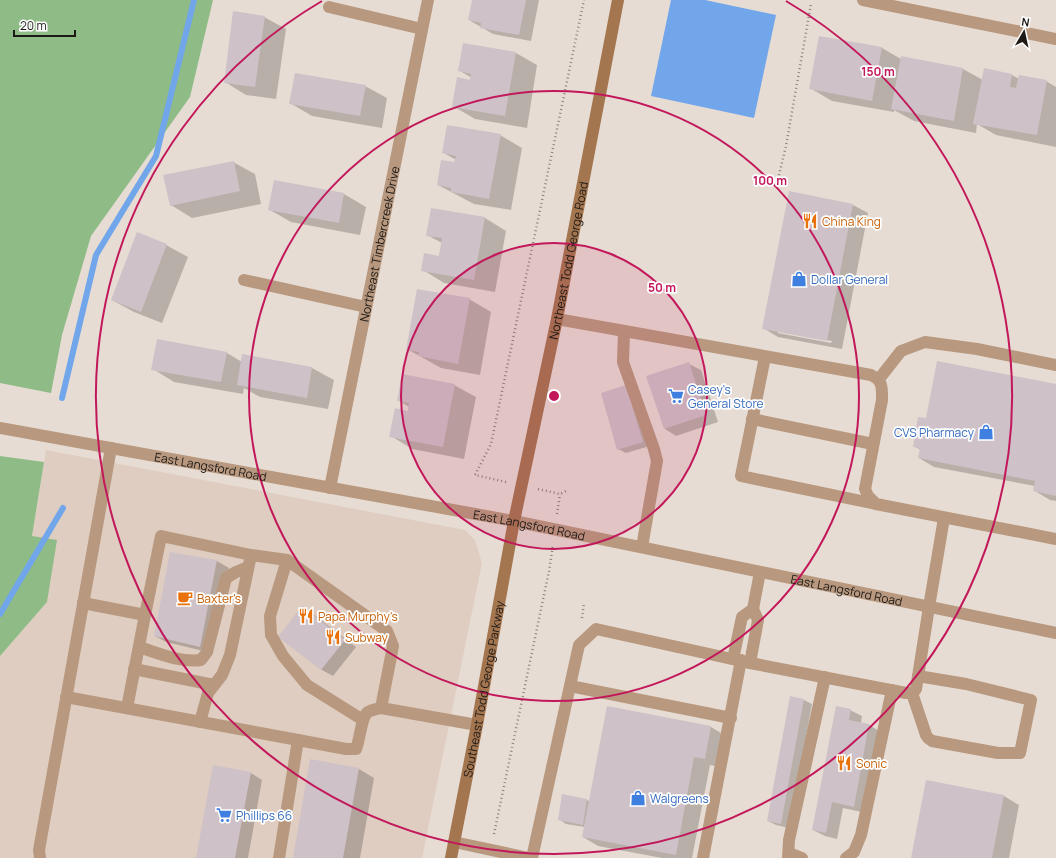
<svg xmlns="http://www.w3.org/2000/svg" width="1056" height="858" viewBox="0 0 1056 858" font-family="Manrope,sans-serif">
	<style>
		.built { fill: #dfcdc1 }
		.green { fill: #8fbc86 }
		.water { fill: #71a6ea }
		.shadow { fill: #0003; fill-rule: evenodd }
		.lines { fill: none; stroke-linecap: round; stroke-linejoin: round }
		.stream { stroke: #71a6ea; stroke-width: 6 }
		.building { fill: #cec1c8 }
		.path { stroke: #8b837d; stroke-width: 2.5; stroke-dasharray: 1 3; stroke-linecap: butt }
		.service { stroke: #b8997f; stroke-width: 12 }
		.minor { stroke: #b8997f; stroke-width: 12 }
		.tertiary { stroke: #b8997f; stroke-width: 12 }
		.secondary { stroke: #a47650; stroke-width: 12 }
		.ring { fill: none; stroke: #c2185b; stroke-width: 2 }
		.labels { text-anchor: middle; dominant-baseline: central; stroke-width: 3.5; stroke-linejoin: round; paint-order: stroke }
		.food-label { font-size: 12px; fill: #c56008; stroke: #fff; text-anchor: start }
		.street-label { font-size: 12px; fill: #1d1916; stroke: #fff }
		.shop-label { font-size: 12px; fill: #366cbe; stroke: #fff; text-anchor: start }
		.centre { fill: #c2185b; stroke: #fff; stroke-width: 2 }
		.ring-label { font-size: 12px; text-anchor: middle; font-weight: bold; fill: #c2185b; stroke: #fff; stroke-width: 3.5; stroke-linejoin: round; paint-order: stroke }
	</style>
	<rect width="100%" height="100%" fill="#e7dcd3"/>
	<path class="built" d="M46,450L465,530L475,540L482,563L422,858H0V656L47,602L32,536Z"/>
	<g class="green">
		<path d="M0,0H213L190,97L91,236L62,335L51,393L0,383Z"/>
		<path d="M0,456L44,462L32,536L57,540L47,602L0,656Z"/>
	</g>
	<path class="water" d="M671,0H705L776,15L754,118L651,96Z"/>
	<g class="shadow">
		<path d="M473,0H539L531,41L493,34L469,20Z"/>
		<path d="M264,17L286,29L276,99L246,95L225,82Z"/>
		<path d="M820,37L882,48L901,59L902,57L963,69L983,80L1012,75L1019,79L1046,81L1056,87V147L996,135L977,124L976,133L914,121L894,110V112L832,101L810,88Z"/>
		<path d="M516,53L537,65L527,128L475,119L453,106L472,78L460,71Z"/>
		<path d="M365,86L387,98L382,128L312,116L290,103Z"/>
		<path d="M500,135L522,148L511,210L474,204L438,185L455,163L456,160L444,153Z"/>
		<path d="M233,162L255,174L261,204L192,218L171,205Z"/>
		<path d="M275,181L344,194L366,207L360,235L291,222L270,210Z"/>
		<path d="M853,205L868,213L842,349L778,337L763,328ZM778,331L832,341L831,343L778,333Z"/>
		<path d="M432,209L485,218L506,231L495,292L444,283L423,270L439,257L442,243L427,235Z"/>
		<path d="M166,245L188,257L162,323L134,312L112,300Z"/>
		<path d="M469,299L491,312L480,375L441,368L407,349Z"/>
		<path d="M227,353L242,362L243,355L312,368L334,380L328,409L260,397L244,388L243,394L174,382L153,369Z"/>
		<path d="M689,364L701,370L718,422L676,436L665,429Z"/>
		<path d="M454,385L476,397L464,459L412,449L391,436L408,412L409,407L398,400Z"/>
		<path d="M1056,385V501L1050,500L1035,491V486L934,467L919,458L921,450L914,446L926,420Z"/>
		<path d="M634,391L650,446L626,453L618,449Z"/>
		<path d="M171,554L217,561L229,568L212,653L166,642L155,636Z"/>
		<path d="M302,608L313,614L356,647L333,676L322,670L279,637Z"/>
		<path d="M791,698L804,700L812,704L789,828L776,825L768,821Z"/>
		<path d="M850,710L862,716L861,723L869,725L881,732L866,813L843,808L837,839L825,836L813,830Z"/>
		<path d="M711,727L726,736L720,767L710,765L692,858H662L598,846L583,837L585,827L566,824L559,819L563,795L590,801Z"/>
		<path d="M359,769L374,778L360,858H294Z"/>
		<path d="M251,773L262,780L248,858H197Z"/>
		<path d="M1004,796L1019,805L1009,858H912Z"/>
	</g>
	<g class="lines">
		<g class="stream">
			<path d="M62,398L96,255L156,156L194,0"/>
			<path d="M0,614L63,508"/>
		</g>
	</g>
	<g class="building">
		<path d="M472,0H526L519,35L480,28L481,23L468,20Z"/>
		<path d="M233,11L265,16L255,87L224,83Z"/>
		<path d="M819,36L882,47L872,101L809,89Z"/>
		<path d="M463,43L516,52L505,116L452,107L457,77L470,80L471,74L458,71Z"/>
		<path d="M901,56L963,68L954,121L891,109Z"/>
		<path d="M984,68L1012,74L1010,87L1016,88L1019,75L1047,80L1037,135L973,124Z"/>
		<path d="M295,73L366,85L360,116L289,104Z"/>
		<path d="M447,125L501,134L489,199L451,192V188L437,185L441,160L454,162L456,156L442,153Z"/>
		<path d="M234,161L240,191L170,206L163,175Z"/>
		<path d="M274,180L344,193L339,223L268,210Z"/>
		<path d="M789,191L853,204L827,341L762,329Z"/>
		<path d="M431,208L485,217L474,280L421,271L424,253L439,256L442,238L426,236Z"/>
		<path d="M137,232L167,244L141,312L111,300Z"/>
		<path d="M417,289L470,298L458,364L418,356L419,352L406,350Z"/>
		<path d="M157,339L227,352L221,382L151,370Z"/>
		<path d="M242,354L312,367L307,398L237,385Z"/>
		<path d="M937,361L1056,384V496L1033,491L1035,481L918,458L920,448L913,447L918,417L926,418Z"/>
		<path d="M689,362L706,415L664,429L646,376Z"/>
		<path d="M402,374L455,384L443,447L389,437L395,408L408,411L409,403L397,401Z"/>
		<path d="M626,385L643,442L617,450L601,393Z"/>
		<path d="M170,552L217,560L200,647L154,636Z"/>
		<path d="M302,606L345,640L321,670L278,637Z"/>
		<path d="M790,696L804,699L781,824L767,821Z"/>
		<path d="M607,706L711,726L705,759L694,757L676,855L582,837Z"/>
		<path d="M836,706L851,709L849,720L869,724L854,807L832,802L826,833L812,830Z"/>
		<path d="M310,759L359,768L343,858H293Z"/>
		<path d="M213,765L251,772L235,858H196Z"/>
		<path d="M926,780L1004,795L992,858H911Z"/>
		<path d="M562,794L587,799L583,825L558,820Z"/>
	</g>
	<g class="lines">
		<g class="path">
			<path d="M778,179L786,146L811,4"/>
			<path d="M506,482L475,475L491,444L584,0"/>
			<path d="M538,489L560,494L566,491"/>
			<path d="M557,514L560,494"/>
			<path d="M582,618L584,603"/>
			<path d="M494,834L549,571L553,545"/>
		</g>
		<g class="service">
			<path d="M557,319L871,375C883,381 882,387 882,400L865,489L868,496L876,504L1056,539"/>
			<path d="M624,331L623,362L654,449L657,461L642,547"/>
			<path d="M765,357L741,476L876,504"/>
			<path d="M879,379L901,351L925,342L977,349L1056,365"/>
			<path d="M752,419L873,444"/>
			<path d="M287,560L270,616L271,635L283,656L307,685L363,720"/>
			<path d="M83,603L145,615L161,536L251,555L287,560L387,631L393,646L381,708"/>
			<path d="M139,647C158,653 180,663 201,660L207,652L226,578L236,572L248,567"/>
			<path d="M733,659L742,617L753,609"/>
			<path d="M750,663L758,620L753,609L760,572"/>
			<path d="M134,669L214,685"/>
			<path d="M570,686L731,718"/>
			<path d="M912,693L926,735L928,738L932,741L998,753H1020L1031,700L966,684L918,676"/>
			<path d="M66,697L298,740"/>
			<path d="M127,708L145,615"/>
			<path d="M200,722L208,693L222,675L230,655L251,555"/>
			<path d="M454,842L529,858"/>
			<path d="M789,853L802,858"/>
			<path d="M40,858L39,850L111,448"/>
			<path d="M279,858L298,740L346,749H356C360,740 361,717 368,712C371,710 377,709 381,708L477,725"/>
			<path d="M532,858L579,645L596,629L750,663L906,693H912L916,689L929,607L944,518"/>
			<path d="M703,858L741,660"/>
			<path d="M788,858L789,840L825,677"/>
			<path d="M846,858L854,852L861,835L892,690"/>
		</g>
		<g class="minor">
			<path d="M863,0L1056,39"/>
			<path d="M329,7L422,29"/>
			<path d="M244,280L366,307"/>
			<path id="s1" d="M330,488L428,0"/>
		</g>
		<path class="tertiary" id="s2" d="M0,428L514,521L1056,633"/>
		<path class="secondary" id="s3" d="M451,858L477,725L514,521L557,319L618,0"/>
	</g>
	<circle cx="554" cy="396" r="153" fill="#c2185b" fill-opacity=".12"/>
	<g class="ring">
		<circle cx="554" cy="396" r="153"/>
		<circle cx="554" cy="396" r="305"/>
		<path d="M786 1A458 458 0 1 1 322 1"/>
	</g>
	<defs>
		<symbol id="restaurant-bare" viewBox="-9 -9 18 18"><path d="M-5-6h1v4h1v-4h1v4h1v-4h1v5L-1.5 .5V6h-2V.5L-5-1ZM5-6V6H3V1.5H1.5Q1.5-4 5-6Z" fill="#e8710a" stroke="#fff" stroke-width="2.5" paint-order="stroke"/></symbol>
		<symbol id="shop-bare" viewBox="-9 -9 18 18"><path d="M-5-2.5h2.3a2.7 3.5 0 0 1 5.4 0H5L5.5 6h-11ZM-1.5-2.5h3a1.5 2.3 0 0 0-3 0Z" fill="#3f7fe0" stroke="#fff" stroke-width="2.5" paint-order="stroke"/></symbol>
		<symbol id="supermarket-bare" viewBox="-9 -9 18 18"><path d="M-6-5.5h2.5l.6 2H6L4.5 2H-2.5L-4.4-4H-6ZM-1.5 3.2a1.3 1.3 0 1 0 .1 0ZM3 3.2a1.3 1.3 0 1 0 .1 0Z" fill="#3f7fe0" stroke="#fff" stroke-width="2.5" paint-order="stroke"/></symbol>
		<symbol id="cafe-bare" viewBox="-9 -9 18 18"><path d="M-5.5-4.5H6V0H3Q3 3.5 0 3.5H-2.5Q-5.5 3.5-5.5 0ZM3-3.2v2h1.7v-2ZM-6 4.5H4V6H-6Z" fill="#e8710a" stroke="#fff" stroke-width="2.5" paint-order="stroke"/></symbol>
	</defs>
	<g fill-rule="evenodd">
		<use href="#restaurant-bare" x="799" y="210" width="22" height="22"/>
		<use href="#shop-bare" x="788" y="268" width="22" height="22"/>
		<use href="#supermarket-bare" x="665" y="385" width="22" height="22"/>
		<use href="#shop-bare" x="975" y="421" width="22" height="22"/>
		<use href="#cafe-bare" x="174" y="587" width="22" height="22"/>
		<use href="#restaurant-bare" x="295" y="605" width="22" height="22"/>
		<use href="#restaurant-bare" x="322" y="626" width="22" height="22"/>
		<use href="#restaurant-bare" x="833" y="752" width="22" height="22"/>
		<use href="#shop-bare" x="627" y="787" width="22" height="22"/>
		<use href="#supermarket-bare" x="213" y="804" width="22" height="22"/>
	</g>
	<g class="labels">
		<g class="food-label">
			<text x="822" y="221">China King</text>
			<text x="197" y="598">Baxter's</text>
			<text x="318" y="616">Papa Murphy's</text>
			<text x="345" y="637">Subway</text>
			<text x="856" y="763">Sonic</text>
		</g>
		<g class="street-label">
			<text stroke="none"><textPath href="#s1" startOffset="249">Northeast Timbercreek Drive</textPath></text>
			<text stroke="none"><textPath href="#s3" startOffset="609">Northeast Todd George Road</textPath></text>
			<text stroke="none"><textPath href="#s2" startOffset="214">East Langsford Road</textPath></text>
			<text stroke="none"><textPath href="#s2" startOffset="538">East Langsford Road</textPath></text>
			<text stroke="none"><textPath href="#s2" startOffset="862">East Langsford Road</textPath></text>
			<text stroke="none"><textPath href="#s3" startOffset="172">Southeast Todd George Parkway</textPath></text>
		</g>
		<g class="shop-label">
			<text x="811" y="279">Dollar General</text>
			<text x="688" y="389">Casey's<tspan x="688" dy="14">General Store</tspan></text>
			<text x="974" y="432" text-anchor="end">CVS Pharmacy</text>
			<text x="650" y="798">Walgreens</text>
			<text x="236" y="815">Phillips 66</text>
		</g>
	</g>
	<circle cx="554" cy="396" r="6" class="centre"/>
	<g class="ring-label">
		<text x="878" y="76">150 m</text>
		<text x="770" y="185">100 m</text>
		<text x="662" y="292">50 m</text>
	</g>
	<g transform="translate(1024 32) rotate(9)" stroke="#ffffff" stroke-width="3" paint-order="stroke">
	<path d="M0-3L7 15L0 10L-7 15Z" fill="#1d1916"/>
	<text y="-6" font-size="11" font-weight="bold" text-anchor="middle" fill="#1d1916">N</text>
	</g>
	<path d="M14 30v6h61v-6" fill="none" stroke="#1d1916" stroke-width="2"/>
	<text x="20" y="30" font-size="12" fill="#1d1916" stroke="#ffffff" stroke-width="3" paint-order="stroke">20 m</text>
</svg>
